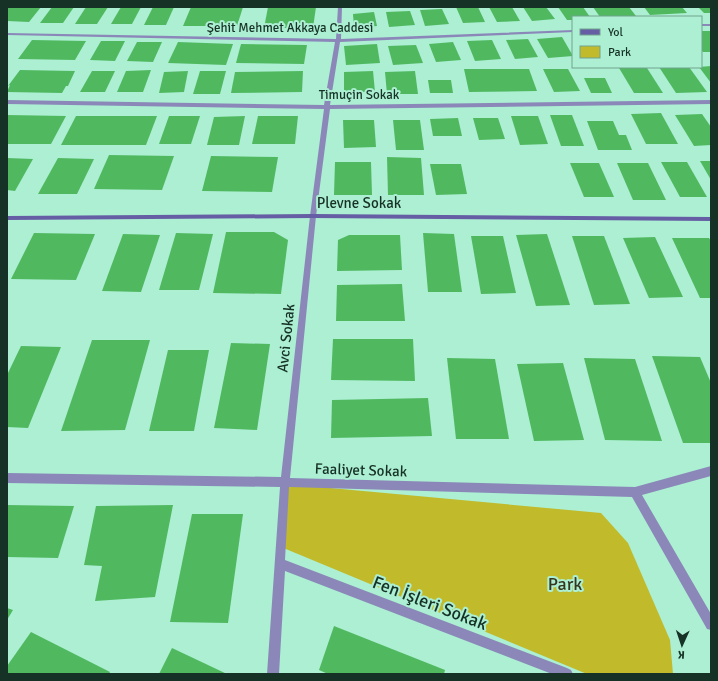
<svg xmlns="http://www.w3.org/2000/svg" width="718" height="681" viewBox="0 0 718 681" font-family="Signika,sans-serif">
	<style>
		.green { fill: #c1ba2a }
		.building { fill: #50b960 }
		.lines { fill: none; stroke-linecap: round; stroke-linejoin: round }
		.street { fill: #8b88b9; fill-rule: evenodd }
		.secondary { fill: #655ea4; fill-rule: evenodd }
		.labels { text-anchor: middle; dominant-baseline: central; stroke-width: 4; stroke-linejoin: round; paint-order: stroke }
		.far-street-label { font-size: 13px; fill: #163126; stroke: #acefd3 }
		.street-label { font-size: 15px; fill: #163126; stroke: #acefd3 }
		.near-park-label { font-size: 18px; fill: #36351d; stroke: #acefd3 }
		.near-street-label { font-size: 18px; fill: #163126; stroke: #acefd3 }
	</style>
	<rect width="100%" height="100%" fill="#acefd3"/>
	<path class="green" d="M287,484L601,513L628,543L670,640L673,674H587L281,547Z"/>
	<g class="building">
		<path d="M7,7H41L29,22L7,21Z"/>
		<path d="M52,7H74L63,23H40Z"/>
		<path d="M86,7H108L97,24H75Z"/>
		<path d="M121,7H141L132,24H111Z"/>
		<path d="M153,7H174L166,25H144Z"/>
		<path d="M191,7H243L237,26H183Z"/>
		<path d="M268,7H316L313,28H264Z"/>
		<path d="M456,7H478L485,22L463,23Z"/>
		<path d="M489,7H512L520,21L497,22Z"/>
		<path d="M523,7H546L555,19L532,21Z"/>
		<path d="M558,7H583L590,17H573V20H567Z"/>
		<path d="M593,7H629L636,16L600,17Z"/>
		<path d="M644,7H682L687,13L650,15Z"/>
		<path d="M698,7H711V13H704Z"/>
		<path d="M442,9L449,24L425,26L420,10Z"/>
		<path d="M410,11L415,25L389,27L386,12Z"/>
		<path d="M374,12L377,26L354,28L353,14Z"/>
		<path d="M701,31H711V52H703L701,50Z"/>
		<path d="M562,37L573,56L548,58L537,39Z"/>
		<path d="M528,39L538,57L515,59L506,40Z"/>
		<path d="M32,40L86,41L75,60L18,59Z"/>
		<path d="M492,40L501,59L475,61L467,41Z"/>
		<path d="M101,41H125L115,61L90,60Z"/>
		<path d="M137,42H162L153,62L127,61Z"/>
		<path d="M178,42L233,44L226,65L168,63Z"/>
		<path d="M453,42L461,60L436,62L429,44Z"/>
		<path d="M241,44L307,45L304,64L236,63Z"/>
		<path d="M377,44L380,63L346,65L344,46Z"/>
		<path d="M416,45L423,63L393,65L388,46Z"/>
		<path d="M711,66V83L699,67Z"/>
		<path d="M659,67H689L707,92L676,93Z"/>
		<path d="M619,68H647L663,93H634Z"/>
		<path d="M464,69H529L537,91L469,92Z"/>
		<path d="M543,69H568L580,91L554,92Z"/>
		<path d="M20,70L75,71L68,86H66L62,93L7,92L10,85L8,86Z"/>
		<path d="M151,70L143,92H117L126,71Z"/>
		<path d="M92,71H115L105,92H80Z"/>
		<path d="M188,71L184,92L159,93L164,72Z"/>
		<path d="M200,71H226L220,94H193Z"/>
		<path d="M303,71L302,92L231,93L235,72Z"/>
		<path d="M373,71L375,92H344V72Z"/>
		<path d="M415,71L418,94H387L385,72Z"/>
		<path d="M584,78H605L612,93H591Z"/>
		<path d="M428,80H451L453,93H430Z"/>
		<path d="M661,113L678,144H646L631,114Z"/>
		<path d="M702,114L711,127V145L694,146L675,115Z"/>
		<path d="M7,115L66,116L51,144H7Z"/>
		<path d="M550,115H572L584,146H561Z"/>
		<path d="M76,116H157L146,145H61Z"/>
		<path d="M169,116H200L191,144H159Z"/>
		<path d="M245,116L239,145H207L214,117Z"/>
		<path d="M258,116H298L295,144H252Z"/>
		<path d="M511,116H538L548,144L520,145Z"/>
		<path d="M458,118L462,136H433L430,119Z"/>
		<path d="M473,118H498L505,139L479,140Z"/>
		<path d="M343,120H374L376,147L344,148Z"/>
		<path d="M393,120H420L424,150H396Z"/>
		<path d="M587,121H613L619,135H626L632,150H598Z"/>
		<path d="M109,155L174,156L162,190L94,189Z"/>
		<path d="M211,156L278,157L272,192L202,191Z"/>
		<path d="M387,157L421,158L424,195H388Z"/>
		<path d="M7,158L33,159L15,191L7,190Z"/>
		<path d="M58,158L94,159L77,194H38Z"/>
		<path d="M700,161H711V180Z"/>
		<path d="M335,162H371L372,195H334Z"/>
		<path d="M661,162H687L707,197H680Z"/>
		<path d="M570,163H599L614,197H584Z"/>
		<path d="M617,163H648L666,200H633Z"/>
		<path d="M430,164H461L467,194L436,195Z"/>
		<path d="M226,232H274L288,240L281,294L213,293Z"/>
		<path d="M34,233L95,234L76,280L11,279Z"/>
		<path d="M176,233L213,234L199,290H159Z"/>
		<path d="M423,233L454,234L462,292H428Z"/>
		<path d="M123,234L160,235L141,292L102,291Z"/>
		<path d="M547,234L570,305L536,306L516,235Z"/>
		<path d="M349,235H400L402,270L337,271L338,240Z"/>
		<path d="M471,236H503L516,293L481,294Z"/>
		<path d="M572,236H604L630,304L594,305Z"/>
		<path d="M655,237L683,297L649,298L623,238Z"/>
		<path d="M672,238H709L711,241V298H700Z"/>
		<path d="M402,284L405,321H336L337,285Z"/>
		<path d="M333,339H413L415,381L331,380Z"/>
		<path d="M92,340H150L125,430L61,431Z"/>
		<path d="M231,343L270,344L257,430L214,428Z"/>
		<path d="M21,346L61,347L28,428L7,427V375Z"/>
		<path d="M168,350H209L194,431H149Z"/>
		<path d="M652,356L700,357L711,383V443H683Z"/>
		<path d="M447,358L495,359L509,439H456Z"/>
		<path d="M584,358L635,359L662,441L605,440Z"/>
		<path d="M563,363L584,440L534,441L517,364Z"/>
		<path d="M428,398L432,436L331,438L332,400Z"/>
		<path d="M7,505L74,506L58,558L7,557Z"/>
		<path d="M173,505L155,597L95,601L102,566L84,565L96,506Z"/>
		<path d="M192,514H243L228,623L170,622Z"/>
		<path d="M7,608L13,610L7,620Z"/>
		<path d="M334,626L445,670L444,674H328L319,670Z"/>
		<path d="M31,632L110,672L109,674H7V666Z"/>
		<path d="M172,648L227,674H159Z"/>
	</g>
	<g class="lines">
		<g class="street">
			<path d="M338,7H342L341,39L573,30V32L340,42L330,105L711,100V104L330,109L316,216L290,478L635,487L711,466V476L642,495L711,614V630L707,629L632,497L289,487L285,560L567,668L571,670L573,674H552L285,571L279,674H267L280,487L7,483V473L281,477L310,216L324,109L7,104V100L324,105L335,42L7,35V33L336,39Z"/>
			<rect x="701" y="24" width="10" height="2"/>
		</g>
		<path class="secondary" d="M313,214L711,217V221L313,218L7,220V216Z"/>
	</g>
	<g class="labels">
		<g class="far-street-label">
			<text x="290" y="28">Şehit Mehmet Akkaya Caddesi</text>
			<text x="359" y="95">Timuçin Sokak</text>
		</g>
		<g class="street-label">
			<text x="359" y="203">Plevne Sokak</text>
			<text transform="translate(286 338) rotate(-84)">Avci Sokak</text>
			<text transform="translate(361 470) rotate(2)">Faaliyet Sokak</text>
		</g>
		<g class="near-park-label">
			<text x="565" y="584">Park</text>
		</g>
		<g class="near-street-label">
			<text transform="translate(430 603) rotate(21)">Fen İşleri Sokak</text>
		</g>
	</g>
	<rect width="718" height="681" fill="none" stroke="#163126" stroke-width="16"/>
	<rect x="572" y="16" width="130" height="52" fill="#acefd3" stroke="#70a38e"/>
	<rect x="580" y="29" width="20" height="6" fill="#655ea4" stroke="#70a38e"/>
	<text x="608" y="36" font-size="12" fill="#163126">Yol</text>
	<rect x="580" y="46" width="20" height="12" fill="#c1ba2a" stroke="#70a38e"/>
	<text x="608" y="56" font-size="12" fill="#163126">Park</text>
	<g transform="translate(682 645) rotate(183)" stroke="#acefd3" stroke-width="3" paint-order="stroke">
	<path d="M0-3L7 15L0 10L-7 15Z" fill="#163126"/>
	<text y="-6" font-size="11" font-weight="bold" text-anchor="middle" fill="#163126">K</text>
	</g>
</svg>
